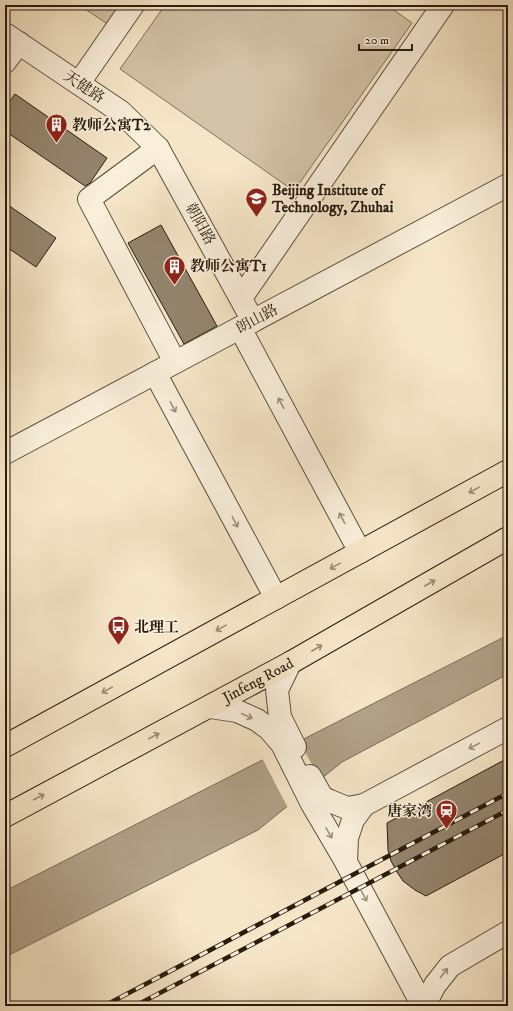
<svg xmlns="http://www.w3.org/2000/svg" width="513" height="1011" viewBox="0 0 513 1011" font-family="'IM FELL DW Pica','Noto Serif SC',serif">
	<style>
		.green { fill: #d3c3a8; stroke: #7e6f5b }
		.water { fill: #b0a189; stroke: #7a6b58 }
		.pier { fill: #f6e6c8 }
		.building { fill: #94856f; stroke: #291b0e }
		.lines { fill: none; stroke-linecap: round; stroke-linejoin: round }
		.minor-casing { stroke: #5c4e3c; stroke-width: 24 }
		.highway-casing { stroke: #291b0e; stroke-width: 24 }
		.minor { stroke: #f9efdb; stroke-width: 22 }
		.highway { stroke: #f6e6c8; stroke-width: 22 }
		.rail-casing { stroke: #291b0e; stroke-width: 4.5 }
		.rail { stroke: #f9efdb; stroke-width: 3; stroke-dasharray: 9; stroke-linecap: butt }
		.oneway { stroke: #9b907f }
		.oneway2 { stroke: #9a8b74 }
		.labels { text-anchor: middle; dominant-baseline: central; stroke-width: 3; stroke-linejoin: round; paint-order: stroke }
		.street-label { font-size: 15px; fill: #291b0e; stroke: #f9efdb }
		.poi-label { font-size: 15px; font-weight: bold; fill: #291b0e; stroke: #f9efdb; text-anchor: start }
	</style>
	<rect width="100%" height="100%" fill="#f6e6c8"/>
	<filter id="stains"><feTurbulence type="fractalNoise" baseFrequency=".005" numOctaves="4"/><feColorMatrix values="0 0 0 0 .2 0 0 0 0 .09 0 0 0 0 .02 0 0 0 .5 -.17"/></filter>
	<radialGradient id="worn" r=".72"><stop offset=".6" stop-color="#630" stop-opacity="0"/><stop offset="1" stop-color="#630" stop-opacity=".3"/></radialGradient>
	<g class="green">
		<path d="M79,5H123L109,25Z"/>
		<path d="M165,5H387L412,23L294,191L120,69Z"/>
	</g>
	<path class="water" d="M508,635V674L342,762L258,830L5,957V891Z"/>
	<path class="pier" d="M298,739L321,781L288,808L262,758Z"/>
	<g class="building">
		<path d="M15,94L107,158L90,183L85,186L5,131V108Z"/>
		<path d="M5,203L56,238L36,267L5,246Z"/>
		<path d="M161,225L217,326L184,344L128,243Z"/>
		<path d="M508,758V852L426,896L415,890L403,881L397,872L391,861L388,850L387,823Z"/>
	</g>
	<g class="lines">
		<defs>
			<g id="minor">
				<path d="M5,34L121,112L158,148L253,321"/>
				<path d="M5,62L19,43"/>
				<path d="M79,83L133,5"/>
				<path d="M158,148L89,199L175,362"/>
				<path d="M241,298L443,5"/>
				<path d="M240,328L360,552"/>
				<path d="M155,373L276,598"/>
				<path d="M5,453L508,185"/>
				<path d="M290,663L277,690L280,717L295,747"/>
				<path d="M210,707L237,711L257,720L269,729L282,744L312,804L346,862L423,1006"/>
				<path d="M310,776L322,797L330,801L347,808L364,805"/>
				<path d="M346,862L347,838L353,820L364,805L508,728"/>
				<path d="M424,1006L435,985L450,966L508,932"/>
			</g>
			<g id="highway">
				<path d="M5,746L508,471"/>
				<path id="s1" d="M5,816L290,663L508,538"/>
			</g>
		</defs>
		<use href="#minor" class="minor-casing"/>
		<use href="#highway" class="highway-casing"/>
		<use href="#minor" class="minor"/>
		<use href="#highway" class="highway"/>
		<defs>
			<g id="rail">
				<path d="M104,1006L508,793"/>
				<path d="M135,1006L508,810"/>
			</g>
		</defs>
		<use href="#rail" class="rail-casing"/>
		<use href="#rail" class="rail"/>
	</g>
	<defs><path id="oneway-shaft" d="M-6 0H5M1.5-3L5.5 0L1.5 3" fill="none" stroke-width="1.6" stroke-linecap="round" stroke-linejoin="round"/></defs>
	<g class="oneway">
		<use href="#oneway-shaft" transform="translate(281 403) rotate(-118)"/>
		<use href="#oneway-shaft" transform="translate(173 407) rotate(62)"/>
		<use href="#oneway-shaft" transform="translate(342 518) rotate(-118)"/>
		<use href="#oneway-shaft" transform="translate(235 522) rotate(62)"/>
		<use href="#oneway-shaft" transform="translate(247 716) rotate(25)"/>
		<use href="#oneway-shaft" transform="translate(474 746) rotate(152)"/>
		<use href="#oneway-shaft" transform="translate(329 833) rotate(60)"/>
		<use href="#oneway-shaft" transform="translate(364 896) rotate(62)"/>
		<use href="#oneway-shaft" transform="translate(444 973) rotate(-52)"/>
	</g>
	<g class="oneway2">
		<use href="#oneway-shaft" transform="translate(474 490) rotate(151)"/>
		<use href="#oneway-shaft" transform="translate(335 566) rotate(151)"/>
		<use href="#oneway-shaft" transform="translate(430 583) rotate(-30)"/>
		<use href="#oneway-shaft" transform="translate(221 628) rotate(151)"/>
		<use href="#oneway-shaft" transform="translate(317 648) rotate(-30)"/>
		<use href="#oneway-shaft" transform="translate(107 690) rotate(151)"/>
		<use href="#oneway-shaft" transform="translate(154 736) rotate(-28)"/>
		<use href="#oneway-shaft" transform="translate(39 797) rotate(-28)"/>
	</g>
	<defs>
		<symbol id="building-pin" viewBox="-11 -11 22 30"><path d="M0 17L-7.5 6A9.5 9.5 0 1 1 7.5 6Z" fill="#8f2418" stroke="#f9efdb"/><path d="M-4-6H4V6H1V3H-1V6H-4ZM-2.5-4.3h1.7v1.8h-1.7ZM.8-4.3h1.7v1.8H.8ZM-2.5-1h1.7V.8h-1.7ZM.8-1h1.7V.8H.8Z" fill="#fff"/></symbol>
		<symbol id="university-pin" viewBox="-11 -11 22 30"><path d="M0 17L-7.5 6A9.5 9.5 0 1 1 7.5 6Z" fill="#8f2418" stroke="#f9efdb"/><path d="M0-5L7-2L0 1L-7-2ZM-4 1L0 2.5L4 1V4Q0 6-4 4Z" fill="#fff"/></symbol>
		<symbol id="bus-pin" viewBox="-11 -11 22 30"><path d="M0 17L-7.5 6A9.5 9.5 0 1 1 7.5 6Z" fill="#8f2418" stroke="#f9efdb"/><path d="M-5-6H5V4H4V6H2V4H-2V6H-4V4H-5ZM-3.5-4V0h7V-4ZM-3.5 1.2v1.5H-2V1.2ZM2 1.2v1.5H3.5V1.2Z" fill="#fff"/></symbol>
		<symbol id="station-pin" viewBox="-11 -11 22 30"><path d="M0 17L-7.5 6A9.5 9.5 0 1 1 7.5 6Z" fill="#8f2418" stroke="#f9efdb"/><path d="M-3-6H3Q5-6 5-4V2Q5 4 3 4L4.5 6H3L1.5 4h-3L-3 6H-4.5L-3 4Q-5 4-5 2V-4Q-5-6-3-6ZM-3.5-4v3h7v-3ZM-3.5 1v1.5H-2V1ZM2 1v1.5H3.5V1Z" fill="#fff"/></symbol>
	</defs>
	<g fill-rule="evenodd">
		<use href="#building-pin" x="44" y="112" width="25" height="34"/>
		<use href="#university-pin" x="244" y="186" width="25" height="34"/>
		<use href="#building-pin" x="162" y="254" width="25" height="34"/>
		<use href="#bus-pin" x="106" y="614" width="25" height="34"/>
		<use href="#station-pin" x="434" y="798" width="25" height="34"/>
	</g>
	<g class="labels">
		<g class="street-label">
			<text transform="translate(84 87) rotate(34)">天健路</text>
			<text transform="translate(200 224) rotate(61)">朝阳路</text>
			<text transform="translate(257 319) rotate(-28)">朗山路</text>
			<text stroke="none"><textPath href="#s1" startOffset="287">Jinfeng Road</textPath></text>
		</g>
		<g class="poi-label">
			<text x="72" y="125">教师公寓T2</text>
			<text x="272" y="190">Beijing Institute of<tspan x="272" dy="17">Technology, Zhuhai</tspan></text>
			<text x="190" y="266">教师公寓T1</text>
			<text x="134" y="627">北理工</text>
			<text x="432" y="811" text-anchor="end">唐家湾</text>
		</g>
	</g>
	<rect width="513" height="1011" fill="none" stroke="#f6e6c8" stroke-width="20"/>
	<rect x="6" y="6" width="501" height="999" fill="none" stroke="#291b0e" stroke-width="2"/>
	<rect x="10" y="10" width="493" height="991" fill="none" stroke="#291b0e"/>
	<path d="M359 44v6h53v-6" fill="none" stroke="#291b0e" stroke-width="2"/>
	<text x="365" y="44" font-size="12" fill="#291b0e" stroke="#f9efdb" stroke-width="3" paint-order="stroke">20 m</text>
	<rect width="100%" height="100%" filter="url(#stains)"/>
	<rect width="100%" height="100%" fill="url(#worn)"/>
</svg>
